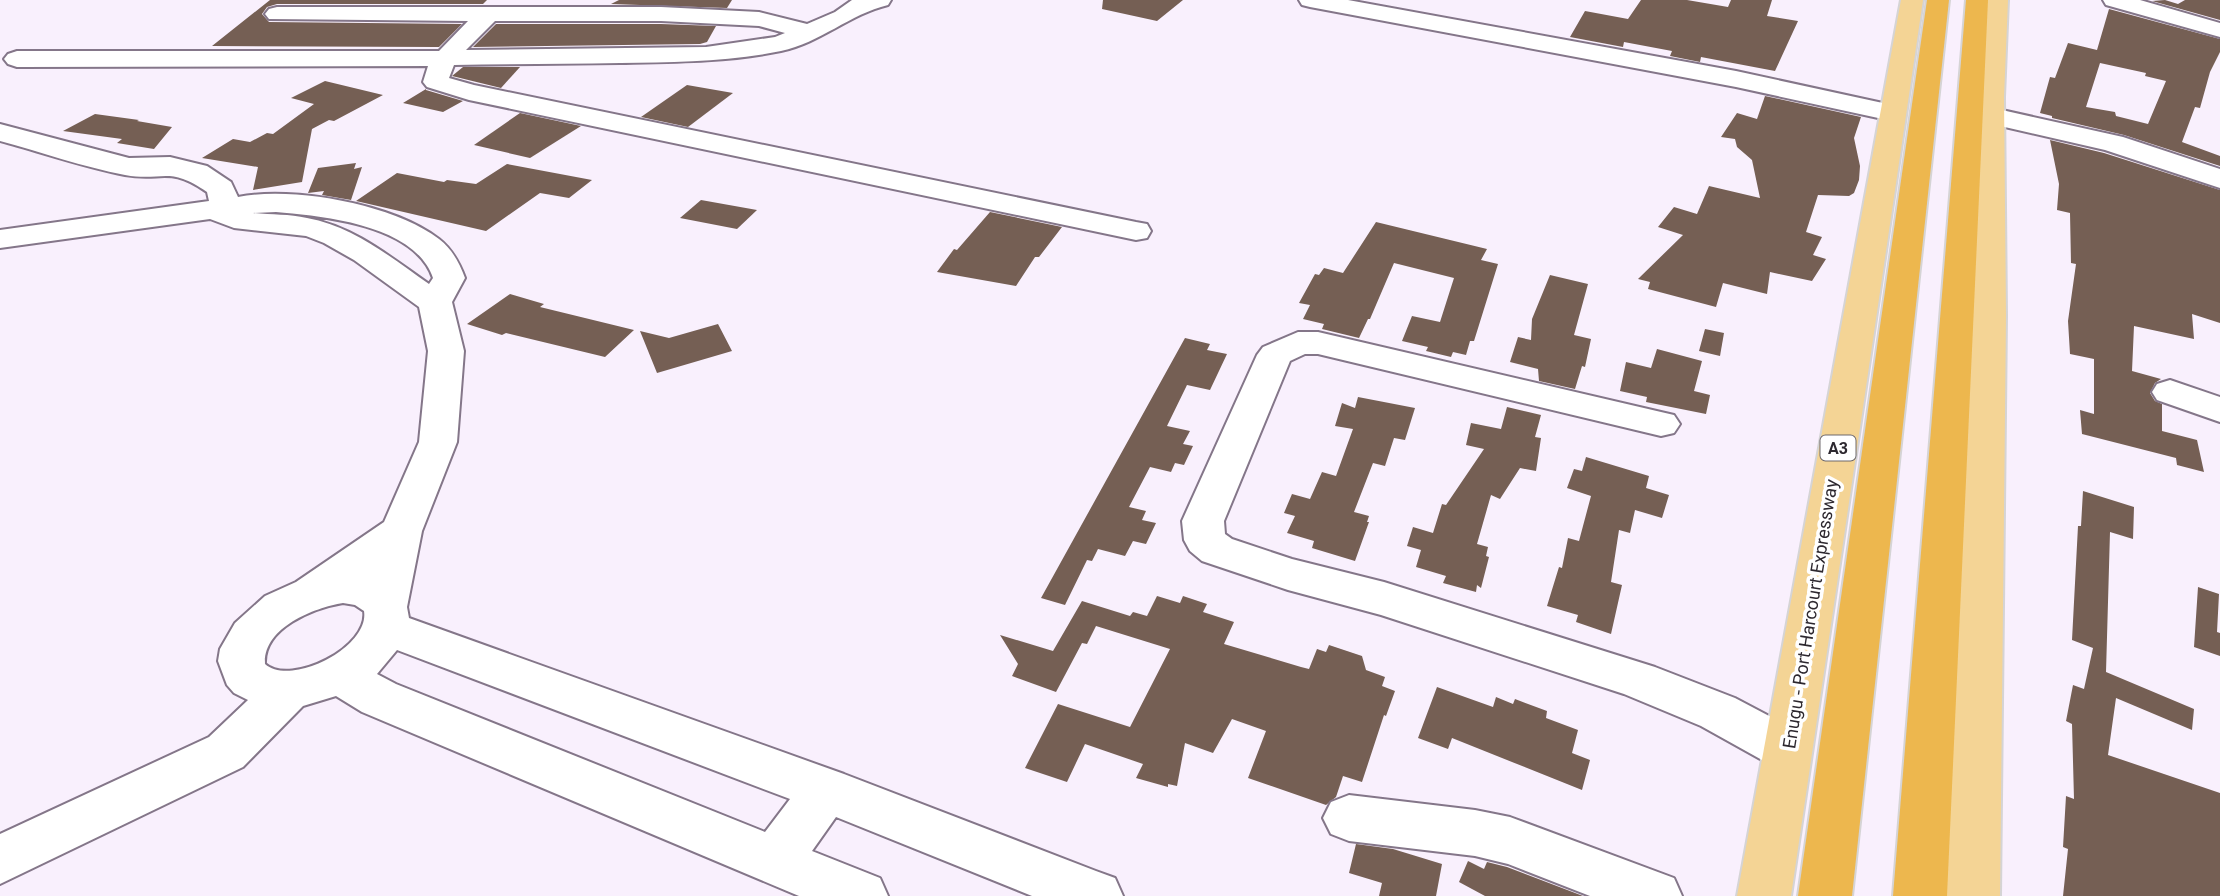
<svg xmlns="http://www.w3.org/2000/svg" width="2220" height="896" viewBox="0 0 2220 896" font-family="Roboto,sans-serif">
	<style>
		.building { fill: #755f54; fill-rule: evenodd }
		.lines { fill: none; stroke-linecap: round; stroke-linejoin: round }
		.minor-casing { stroke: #847689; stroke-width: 4 }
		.major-casing { stroke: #d5d4d5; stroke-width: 4 }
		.highway-casing { stroke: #d5d4d5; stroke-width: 4 }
		.minor { fill: #fff; fill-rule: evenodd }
		.major { fill: #f4d495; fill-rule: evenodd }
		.highway { fill: #edb74e; fill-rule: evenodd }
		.labels { text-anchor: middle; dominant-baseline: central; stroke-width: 7; stroke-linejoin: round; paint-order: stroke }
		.shield { fill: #fff; stroke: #6c686d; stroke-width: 2 }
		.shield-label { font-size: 16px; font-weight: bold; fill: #2d282f }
		.street-label { font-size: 18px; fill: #2d282f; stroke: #fff }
	</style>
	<rect width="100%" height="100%" fill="#f9f0fd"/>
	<g class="building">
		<path d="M270,0H487L483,4H277L267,7L262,14L269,22L462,24L439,47L212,46Z"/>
		<path d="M619,0H732L727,8L611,4Z"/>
		<path d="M1103,0H1183L1157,21L1102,9Z"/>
		<path d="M1641,0H1687L1728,7L1731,0H1772L1767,16L1798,21L1775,71L1701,57L1700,62L1670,56L1672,51L1624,42L1623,47L1570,37L1585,11L1628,19Z"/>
		<path d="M2165,0L2178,4L2185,0H2220V20L2152,1Z"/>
		<path d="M2109,9L2220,39V52L2210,72L2200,108L2195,107L2182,142L2220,156V166L2124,135L2052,118V116L2040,113L2050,77L2055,78L2068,43L2097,50ZM2100,63L2146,73L2145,76L2166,81L2148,124L2116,116L2115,112L2086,107Z"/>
		<path d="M496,24H661L716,26L707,42L700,44L473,47Z"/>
		<path d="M463,67H520L501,88L452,76Z"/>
		<path d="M325,81L383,95L334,121L329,120L312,129L302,182L253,190L258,167L202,158L233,139L250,142L267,133L273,134L314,104L291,98Z"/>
		<path d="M687,85L733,93L688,127L641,117Z"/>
		<path d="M426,89V90L463,101L443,112L403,103Z"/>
		<path d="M1765,96L1861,117L1854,138L1860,166L1859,180L1854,193L1849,196L1818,195L1806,232L1822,237L1813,255L1826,259L1812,281L1770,272L1767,294L1723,283L1716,307L1648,289L1650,282L1638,279L1683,235L1658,227L1674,207L1697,214L1709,186L1760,198L1752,160L1737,147L1735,139L1721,137L1737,113L1757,119Z"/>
		<path d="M520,113L581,126L530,158L474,145Z"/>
		<path d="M95,114L139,120L137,121L172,127L154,149L117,143L122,139L63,131Z"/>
		<path d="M2050,140L2104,153L2220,190V323L2192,314L2194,339L2134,326L2132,371L2161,379L2155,383L2150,393L2155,401L2162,404V431L2197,440L2204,472L2177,465L2176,458L2082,434L2080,410L2094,414V359L2070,354L2068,321L2076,264L2071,263L2070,213L2057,210L2059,184Z"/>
		<path d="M356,163L354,169L362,167L351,200L322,195L324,191L308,193L318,168Z"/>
		<path d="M507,164L592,180L569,198L540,193L486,231L356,201L397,173L444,182L447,180L476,184Z"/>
		<path d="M701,200L757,210L737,229L680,218Z"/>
		<path d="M990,212L1062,227L1039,257H1035L1016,286L937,272L954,249L957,250Z"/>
		<path d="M1376,222L1487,249L1481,260L1498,264L1474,341H1470L1466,355L1453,352L1451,357L1426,351L1428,347L1402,341L1412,316L1440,322L1454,278L1394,263L1370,319H1368L1359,338L1322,329L1324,324L1303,319L1310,305L1299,303L1315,274L1319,275L1324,268L1343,273Z"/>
		<path d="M1550,275L1588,284L1574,335L1591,339L1585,367L1582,366L1575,389L1539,381L1538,369L1510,362L1518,337L1531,340L1532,319Z"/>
		<path d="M510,294L544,304L540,307L634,330L605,357L506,333L502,335L467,324Z"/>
		<path d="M718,324L732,351L657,373L640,331L669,338Z"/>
		<path d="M1705,329L1724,333L1720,356L1699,351Z"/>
		<path d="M1185,338L1210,344L1207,350L1227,354L1210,390L1187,385L1167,426L1190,431L1183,444L1193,446L1184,465L1175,463L1171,472L1150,467L1129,507L1146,511L1142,520L1156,523L1146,544L1133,541L1125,556L1098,549L1092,561L1087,560L1065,605L1041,598Z"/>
		<path d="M1657,349L1702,361L1694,391L1710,395L1706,414L1646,402L1647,397L1620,391L1626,362L1651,368Z"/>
		<path d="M1358,397L1415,408L1405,440L1394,438L1385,466L1373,463L1354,512L1369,516L1367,522H1369L1355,561L1312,548L1314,541L1287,533L1295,516L1284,513L1292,494L1310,499L1322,472L1336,476L1353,429L1335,426L1342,403L1355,408Z"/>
		<path d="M1507,407L1541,415L1535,437L1541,438L1536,471L1520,468L1500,499L1491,495L1477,544L1488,547L1486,556L1489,557L1481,588L1477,585L1476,592L1443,583L1446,576L1416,567L1421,550L1407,546L1413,527L1433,533L1442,504L1446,505L1484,449L1466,445L1471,423L1501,429Z"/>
		<path d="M1586,457L1649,476L1646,488L1669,495L1662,518L1635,510L1630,533L1619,530L1611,582L1622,585L1611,634L1576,622L1578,615L1547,606L1559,567L1562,568L1568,538L1579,541L1591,496L1567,488L1574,469L1582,471Z"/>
		<path d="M2083,491L2134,507L2133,539L2110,532L2106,672L2194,709L2192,730L2116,698L2108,755L2220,793V896H2063L2068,849L2063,847L2066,796L2074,799L2072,724L2066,721L2073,685L2084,689L2093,648L2072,640L2078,526H2081Z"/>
		<path d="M2198,587L2219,594L2217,632L2220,633V656L2194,647Z"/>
		<path d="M1157,596L1180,603L1183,596L1207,604L1203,612L1234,622L1224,644L1301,667L1309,669L1317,649L1326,652L1329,645L1362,656L1366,670L1385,677L1382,686L1395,691L1386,716L1384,715L1362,782L1343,776L1336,797L1326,805L1248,778L1266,731L1232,719L1213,753L1185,743L1177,786L1168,784V787L1136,778L1143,764L1085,744L1067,782L1025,768L1058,704L1130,727L1170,649L1096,626L1087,644L1082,643L1056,692L1012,676L1018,664L1000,635L1053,651L1082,601L1130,616L1133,612L1147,616Z"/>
		<path d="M1437,687L1493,707L1496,697L1513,704L1515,699L1547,711L1546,718L1578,730L1572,753L1590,760L1582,790L1452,738L1448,749L1418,738Z"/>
		<path d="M1356,844L1393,849L1442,864L1436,896H1379L1382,883L1349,873Z"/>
		<path d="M1468,861L1484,869L1487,862L1507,867L1583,896H1485L1459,882Z"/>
	</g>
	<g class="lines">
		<defs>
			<g id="minor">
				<path d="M852,0H891L888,5C850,14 820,43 781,51C728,62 674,62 620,63C565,64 509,64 454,65L449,78L474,85L1136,222L1147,224L1151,231L1147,238L1136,240L469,100L427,87L423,82L428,66L17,67L8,64L4,59L8,54L17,51H439L468,21L269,19L265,14L269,9L277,7H661L759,12L807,24L835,12ZM495,21H661L759,26L785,33L775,37L706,47L466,50Z"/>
				<path d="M1299,0H1348L1736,71L1892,105L1902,107L1905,113L1902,119L1892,121L1736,87L1310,7L1302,5Z"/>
				<path d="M2103,0H2140L2220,23V37L2106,5Z"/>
				<path d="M1993,108L2123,137L2220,169V188L2105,150L1983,122L1980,116L1983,110Z"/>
				<path d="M0,124L129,158L170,157L207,166L231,182L238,197C293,186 393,204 439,239C452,249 459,262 465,278L452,302L464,351L457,442L422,531L407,607L409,618L844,774L1096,871L1115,878L1123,896H1032L836,817L812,851L880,878L888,896H799L362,712L336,696L303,706L243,767L0,884V834L209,737L248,700L234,693L227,685L218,661L220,649L235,623L265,596L296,582L384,522L419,442L428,351L419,307L354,260L324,243L306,236L234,228L210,219L0,248V230L209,201L207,192C168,165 163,182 125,175C83,167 41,152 0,141ZM276,212C324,216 415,225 433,278L429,284C390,257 355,227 307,218C289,214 271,215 253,213ZM343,603L355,605L364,611C370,647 291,687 265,664C263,628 313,608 343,603ZM397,650L790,799L765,832L396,684L377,674Z"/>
				<path d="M1298,332H1318L1661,412L1674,415L1680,424L1674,433L1661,436L1318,354H1305L1290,361L1224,521L1225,534L1232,539L1292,559L1384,582L1655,667L1735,698L1805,735L1812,750L1805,765L1788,771L1771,765L1701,726L1624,694L1381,615L1288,590L1202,561L1190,551L1184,540L1182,521L1257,355L1263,347Z"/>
				<path d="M2170,380L2220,397V422L2157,400L2152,392L2157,384Z"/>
				<path d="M1349,795L1475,810L1510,817L1674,878L1682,896H1590L1508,864L1475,856L1349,841L1331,834L1323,818L1331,802Z"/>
			</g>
			<g id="major">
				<path d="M1901,0H1923L1791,896H1737Z"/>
				<path d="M1986,0H2008L2004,97L2006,316L2000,896H1946L1972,316L1978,97Z"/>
			</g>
			<g id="highway">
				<path d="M1927,0H1949L1852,896H1798Z"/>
				<path d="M1966,0H1988L1947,896H1893Z"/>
			</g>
		</defs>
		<use href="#minor" class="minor-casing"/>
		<use href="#major" class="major-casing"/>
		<use href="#highway" class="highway-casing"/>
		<use href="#minor" class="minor"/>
		<use href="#major" class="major"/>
		<use href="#highway" class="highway"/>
	</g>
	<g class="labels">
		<rect class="shield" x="1820.5" y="435.5" width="35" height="25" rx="5"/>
		<g class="shield-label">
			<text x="1838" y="448">A3</text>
		</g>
		<g class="street-label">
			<text transform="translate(1810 614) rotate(-81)">Enugu - Port Harcourt Expressway</text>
		</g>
	</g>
</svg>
